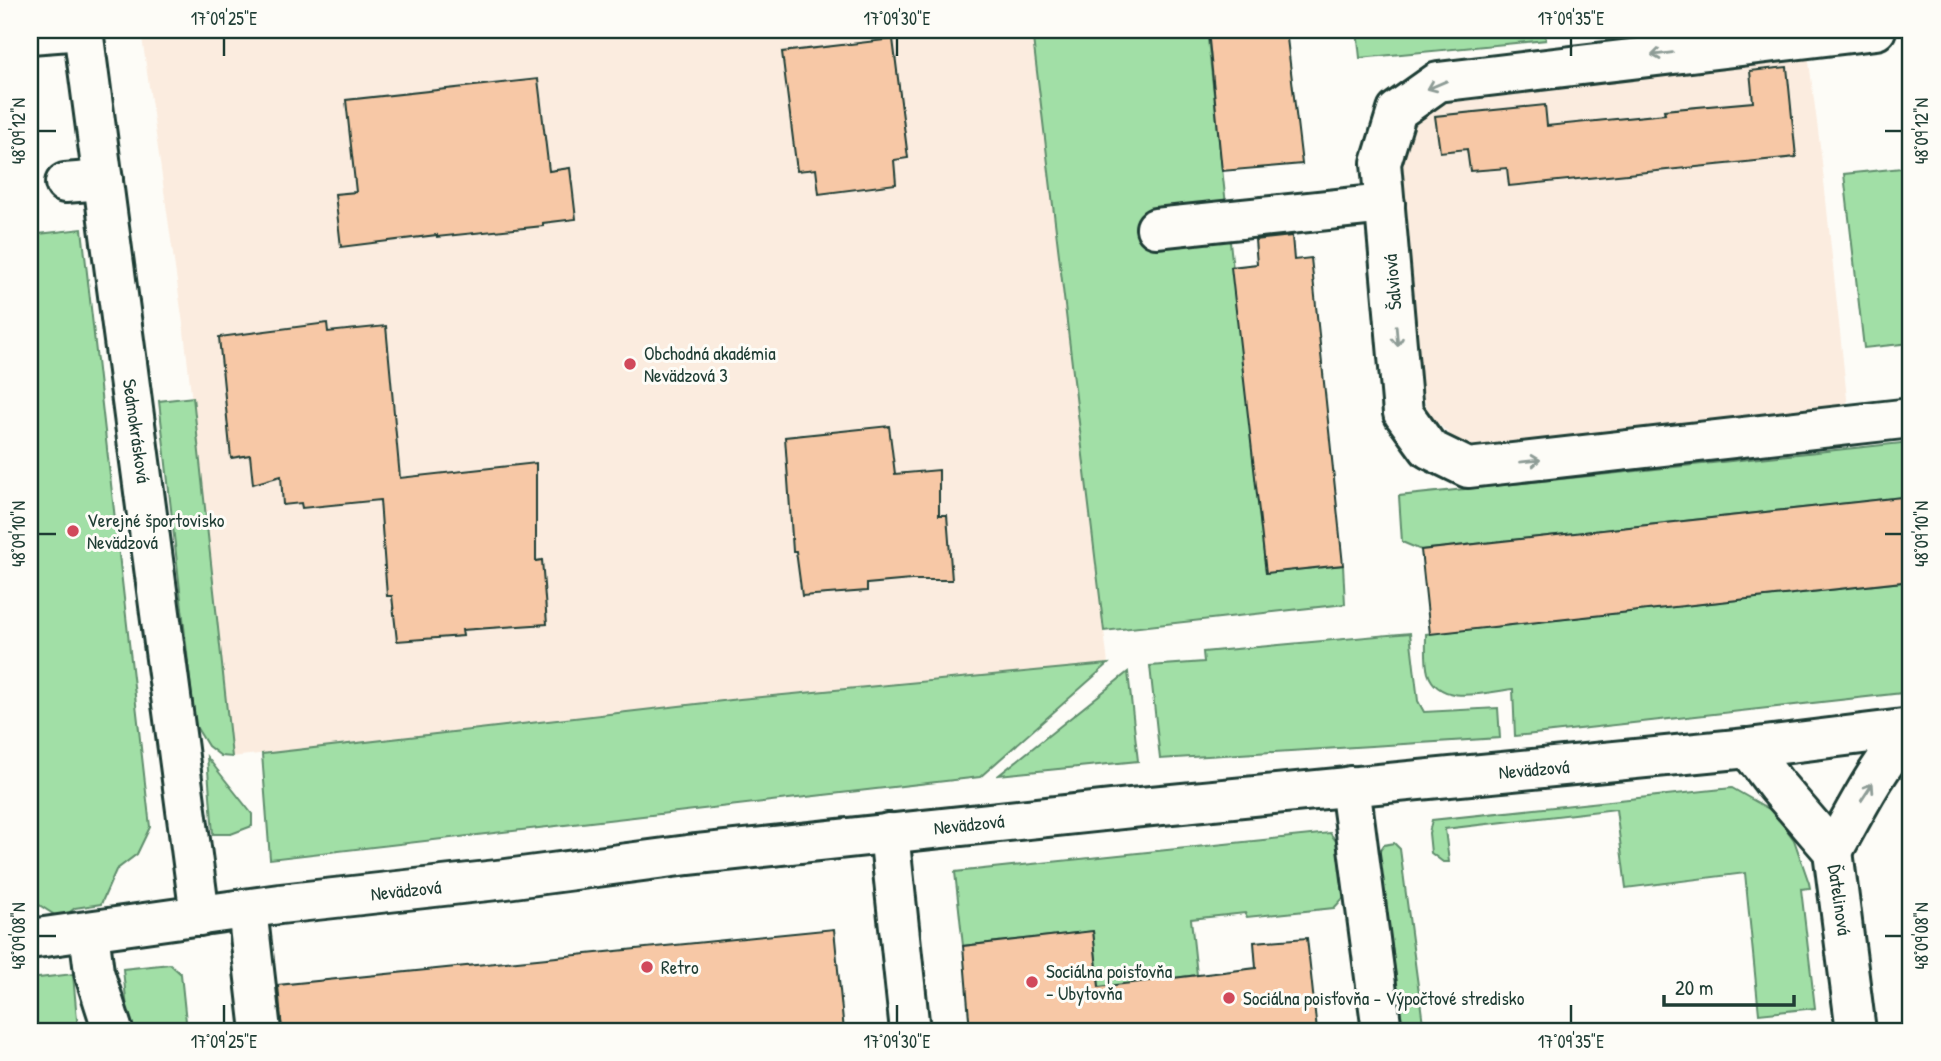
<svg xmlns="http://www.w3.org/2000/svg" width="1941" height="1061" viewBox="0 0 1941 1061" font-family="'Patrick Hand',sans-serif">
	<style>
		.built { fill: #fbecdf }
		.green { fill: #a1dfa6; stroke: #608e6d; stroke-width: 2 }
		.building { fill: #f7c8a6; stroke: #1f3d34; stroke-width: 2 }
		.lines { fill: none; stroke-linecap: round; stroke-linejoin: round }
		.minor-casing { stroke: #1f3d34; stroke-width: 44 }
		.minor { stroke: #fdfcf7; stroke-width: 38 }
		.oneway { stroke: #8e9c96 }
		.ticks { fill: none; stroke: #1f3d34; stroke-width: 2.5 }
		.poi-dot { fill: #d1495b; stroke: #fdfcf7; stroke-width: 2.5 }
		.labels { text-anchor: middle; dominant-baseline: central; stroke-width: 6; stroke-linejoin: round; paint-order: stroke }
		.street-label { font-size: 19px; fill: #1f3d34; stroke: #fdfcf7 }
		.poi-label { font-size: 19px; fill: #1f3d34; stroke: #fdfcf7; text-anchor: start }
		.neatline { fill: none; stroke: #1f3d34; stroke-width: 2.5 }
		.ticks-label { font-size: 18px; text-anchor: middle; fill: #1f3d34 }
	</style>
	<rect width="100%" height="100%" fill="#fdfcf7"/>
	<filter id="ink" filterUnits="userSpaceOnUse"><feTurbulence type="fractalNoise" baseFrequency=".0143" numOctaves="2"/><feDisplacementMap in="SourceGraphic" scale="14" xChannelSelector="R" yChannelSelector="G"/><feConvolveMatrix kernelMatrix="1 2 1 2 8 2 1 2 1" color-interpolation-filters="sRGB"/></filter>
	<g filter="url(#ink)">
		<g class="built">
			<path d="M141,30H1032L1108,664L740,699L232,757L184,331Z"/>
			<path d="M1808,54L1821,153L1848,408L1477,448L1451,436L1429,414L1421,390L1392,179L1398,137L1429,102Z"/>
		</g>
		<g class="green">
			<path d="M1032,30H1207L1266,573L1343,565L1345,604L1104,631Z"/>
			<path d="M1357,30H1544L1546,40L1360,58Z"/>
			<path d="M1911,167V343L1864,348L1844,174Z"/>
			<path d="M82,229L150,827L137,854L116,870L101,904L75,908L61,919L30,899V235Z"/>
			<path d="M193,397L232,757L221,756L208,746L195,725L159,401Z"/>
			<path d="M1911,442V496L1421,550L1402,542L1399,496Z"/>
			<path d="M1911,581V692L1515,736L1513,689C1486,692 1439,707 1428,673C1425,662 1426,646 1426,634Z"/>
			<path d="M1410,633L1418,701L1424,712L1498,708L1500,738L1160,759L1150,666L1204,662L1203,652Z"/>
			<path d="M1108,664L980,777L270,859L262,754L740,699Z"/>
			<path d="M1128,672L1138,761L999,775Z"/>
			<path d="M207,757L252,814V826L231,834H213Z"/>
			<path d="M1732,788L1774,812L1794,840L1809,883L1810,888L1801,889L1815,1008L1759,1014L1745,873L1626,888L1616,809L1445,829L1449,862H1443L1431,853L1429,833L1432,820Z"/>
			<path d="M1330,833L1341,848L1347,894L1334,908L1247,917L1245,913L1191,919L1197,975L1142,982L1148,1031H1104L1093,931L963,946L955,872Z"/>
			<path d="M1394,843L1400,849L1424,1031H1403L1379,852L1384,845Z"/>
			<path d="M170,964L181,974L187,1031H133L127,1009L123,969Z"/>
			<path d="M73,974L78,1031H30V979Z"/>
		</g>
		<g class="building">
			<path d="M1208,30H1286L1302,164L1222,171Z"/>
			<path d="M893,39L908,158L894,160L896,184L819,194L816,169L797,171L782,52Z"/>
			<path d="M1787,67L1796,157L1509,186L1507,168L1470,171L1467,149L1440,152L1435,116L1545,105L1547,126L1665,114L1664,110L1753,102L1750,71Z"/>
			<path d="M538,79L549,171L570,168L576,219L543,223V226L437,237V235L341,247L335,194L356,192L346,100Z"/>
			<path d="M1292,236L1294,260L1311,258L1343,565L1266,573L1231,267L1257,264L1255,240Z"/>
			<path d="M327,323L328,332L386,326L400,478L536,463V561L542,560L547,624L462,630L463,636L397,641L392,596H387L380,500L302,508L301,503L283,505L281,476L253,484L250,455L231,458L219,337Z"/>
			<path d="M889,426L895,474L939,470V515H947L952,580H911L867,584V591L802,596L796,551H793L785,437Z"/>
			<path d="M1911,496V581L1430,634L1421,550Z"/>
			<path d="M834,929L844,1031H282L278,985Z"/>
			<path d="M1093,931L1099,987L1256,968L1254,942L1307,938L1317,1031H970L963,946Z"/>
		</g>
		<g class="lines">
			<defs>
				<g id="minor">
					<path d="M83,30L200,916"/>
					<path d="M1876,30L1438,82L1397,111L1381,163L1403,413L1429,449L1468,468L1911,418"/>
					<path d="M30,34L83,30"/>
					<path d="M65,183L103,180"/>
					<path d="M1156,228L1385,204"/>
					<path d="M1748,748L1777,786L1833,851L1856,1031"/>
					<path d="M1350,786L1382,1031"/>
					<path d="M889,833L910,1031"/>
					<path d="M1833,851C1856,810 1878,764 1911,730"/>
					<path d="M247,909L261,1031"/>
					<path d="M89,932L94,972L113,1031"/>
					<path d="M30,939L280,904L506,879L688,855L1131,808L1748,748L1911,728"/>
				</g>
			</defs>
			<use href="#minor" class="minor-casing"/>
			<use href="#minor" class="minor"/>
		</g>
		<defs><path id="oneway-shaft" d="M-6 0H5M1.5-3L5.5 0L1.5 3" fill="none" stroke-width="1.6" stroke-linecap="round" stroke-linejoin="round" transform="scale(1.75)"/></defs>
		<g class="oneway">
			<use href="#oneway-shaft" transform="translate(1662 54) rotate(173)"/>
			<use href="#oneway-shaft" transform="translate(1437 85) rotate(157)"/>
			<use href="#oneway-shaft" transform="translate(1397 336) rotate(85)"/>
			<use href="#oneway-shaft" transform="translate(1530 461) rotate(-6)"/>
			<use href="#oneway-shaft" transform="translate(1867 792) rotate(-57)"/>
		</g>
	</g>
	<path class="ticks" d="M224,38V56M897,38V56M1571,38V56M38,131H56M1885,131H1902M38,534H56M1885,534H1902M38,936H56M1885,936H1902M224,1005V1023M897,1005V1023M1571,1005V1023"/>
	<g class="poi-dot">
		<circle cx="630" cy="364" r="7"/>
		<circle cx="73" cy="531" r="7"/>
		<circle cx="647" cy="967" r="7"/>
		<circle cx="1032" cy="982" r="7"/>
		<circle cx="1229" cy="998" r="7"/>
	</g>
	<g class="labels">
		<g class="street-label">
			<text transform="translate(1392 282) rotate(-95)">Šalviová</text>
			<text transform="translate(137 431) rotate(82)">Sedmokrásková</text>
			<text transform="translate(1534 769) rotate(-5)">Nevädzová</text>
			<text transform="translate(969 824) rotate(-6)">Nevädzová</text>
			<text transform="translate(406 890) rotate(-6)">Nevädzová</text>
			<text transform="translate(1840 900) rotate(82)">Ďatelinová</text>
		</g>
		<g class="poi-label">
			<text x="644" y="353">Obchodná akadémia<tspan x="644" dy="22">Nevädzová 3</tspan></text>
			<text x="87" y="520">Verejné športovisko<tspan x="87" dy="22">Nevädzová</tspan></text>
			<text x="661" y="967">Retro</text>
			<text x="1046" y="971">Sociálna poisťovňa<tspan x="1046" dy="22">- Ubytovňa</tspan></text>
			<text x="1243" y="998">Sociálna poisťovňa - Výpočtové stredisko</text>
		</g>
	</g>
	<rect width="1941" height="1061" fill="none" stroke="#fdfcf7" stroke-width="77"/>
	<path d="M1664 995v10h130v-10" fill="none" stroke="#1f3d34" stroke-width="3.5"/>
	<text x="1675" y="995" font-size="21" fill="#1f3d34" stroke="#fdfcf7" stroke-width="5" paint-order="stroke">20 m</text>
	<rect x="38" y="38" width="1864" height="985" class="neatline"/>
	<g class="ticks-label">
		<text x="224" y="25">17°09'25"E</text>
		<text x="897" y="25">17°09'30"E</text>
		<text x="1571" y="25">17°09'35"E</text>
		<text transform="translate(19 131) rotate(-90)" y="6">48°09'12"N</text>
		<text transform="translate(1922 131) rotate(-90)" y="6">48°09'12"N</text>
		<text transform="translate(19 534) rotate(-90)" y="6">48°09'10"N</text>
		<text transform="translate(1922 534) rotate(-90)" y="6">48°09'10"N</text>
		<text transform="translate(19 936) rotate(-90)" y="6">48°09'08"N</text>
		<text transform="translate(1922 936) rotate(-90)" y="6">48°09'08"N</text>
		<text x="224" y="1048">17°09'25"E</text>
		<text x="897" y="1048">17°09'30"E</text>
		<text x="1571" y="1048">17°09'35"E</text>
	</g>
</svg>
